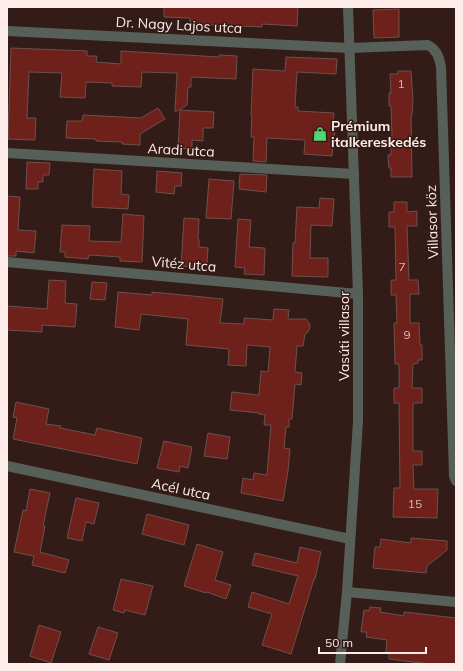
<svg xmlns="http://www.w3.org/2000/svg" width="463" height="671" viewBox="0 0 463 671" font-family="Mulish,sans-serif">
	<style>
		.building { fill: #6e211a; stroke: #6d514c }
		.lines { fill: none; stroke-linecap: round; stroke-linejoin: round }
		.minor { stroke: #576058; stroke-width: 10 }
		.labels { text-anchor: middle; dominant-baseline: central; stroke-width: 3; stroke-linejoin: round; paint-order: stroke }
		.number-label { font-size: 12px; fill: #d9b9b5 }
		.street-label { font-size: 14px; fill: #fdece9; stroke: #331b17 }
		.poi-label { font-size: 14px; font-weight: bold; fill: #fdece9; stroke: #331b17; text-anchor: start }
	</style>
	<rect width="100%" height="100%" fill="#331b17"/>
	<g class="building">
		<path d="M164,7H298L297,26L262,24V27L190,24V18L164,17Z"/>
		<path d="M399,9V37L374,38L373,10Z"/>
		<path d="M11,48L87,51V56H97L96,62L121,64V51L219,57V55L237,56L236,79L191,77V87H188L187,105L175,112L177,73L142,72L141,87L112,86V83L86,82L85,98L60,97L62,73L29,72L27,118H36L35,140L8,139Z"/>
		<path d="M286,57L337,59L336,74L297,72L295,107H298V111L334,113L333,129H335L332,156L304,154L305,140L267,138L266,162L253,161L254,137H251L252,116H251L253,69L285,71Z"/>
		<path d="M398,71H411L413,101L412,115H411L412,177H391V168H389L388,155H391V136H392L391,106H389V93H391L390,74H398Z"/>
		<path d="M158,108L165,119L140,134V145L122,144V142L96,141V139L66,138L67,121H82L83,115L141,118Z"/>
		<path d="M180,110L214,112L213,128H203V141L192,140V149L178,148Z"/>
		<path d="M27,162L50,163L49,175H43V182H38V189H26Z"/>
		<path d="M94,169L122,171L121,194L129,195L128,209L92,207Z"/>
		<path d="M157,171L182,173L181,186H175L174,194L156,192Z"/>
		<path d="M240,174L267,175L266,192L239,189Z"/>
		<path d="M209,179L234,181L231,219L206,218Z"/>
		<path d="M7,196L20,197L18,230L36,231L34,253L16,251V256H7Z"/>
		<path d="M320,198L334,199L332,226L311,225L310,258H328V277L292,276L293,243H295L297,207L319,208Z"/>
		<path d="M394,202H407V212L417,211V226H407L409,280H418L419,294H410V323H419L420,345H422V360H418V363L413,364L412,388H422V403H413V451H422V465H413L414,489H438L437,518L393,517L394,488H400L399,403H394V388H399V364H395L394,323H397L396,295H391V280H396L395,227H389V212H394Z"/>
		<path d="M123,214L144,216L142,262L120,261V257L89,255L88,259L65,257V252H60L62,225L90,226L89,241L121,242Z"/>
		<path d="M184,218L199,219L198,239H199V247L208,248L207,264L198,263V267L181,266Z"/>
		<path d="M238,219L251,220L249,247L265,248L264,275L244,274L245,268L235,267Z"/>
		<path d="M49,280L66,281L65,303L77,304L75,327L42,325V332L7,330V306L47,309Z"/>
		<path d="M92,282L107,283L105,300L90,299Z"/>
		<path d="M118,292L152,295V292L223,299L220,323L244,324V318L273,320L274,309L289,310L288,319H306L309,323L310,327L308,332L305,334L303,346H297L295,372L302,373L301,385L295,384L292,419H289V427H286L284,448L290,449L288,471L283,501L241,493L243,478L253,480L254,473L267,475L271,425H264L265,415L259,414V413L230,410L232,392L259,395L261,371L268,372L270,347L247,345L246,366L228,365L229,349L186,345L188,319L141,314L139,330L115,327Z"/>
		<path d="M16,402L49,409L46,424L61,426L60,428L95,435L97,428L142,438L137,464L13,439L17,418L13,417Z"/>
		<path d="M208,433L230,437L227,459L204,456Z"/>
		<path d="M164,441L192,447L188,468L180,466L179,472L157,468Z"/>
		<path d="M30,489L50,493L43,526H45L40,552L69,560L65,573L32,565L34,556L14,552L23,510L26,511Z"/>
		<path d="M76,498L99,503L94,524L86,522L82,541L67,538Z"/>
		<path d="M147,514L189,525L184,545L142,534Z"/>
		<path d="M411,538L447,541V550L427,566L426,573L373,568L375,547H380L381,539L411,543Z"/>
		<path d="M197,544L223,552L215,580L231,585L226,599L207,592L206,593L184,586Z"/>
		<path d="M300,547L321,552L315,579H314L291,654L262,645L272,614L248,607L252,592L289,604L298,576L252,565L255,553L297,563Z"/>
		<path d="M121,579L153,586L145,615L125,610L124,613L113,610Z"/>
		<path d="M370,607L381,608L380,612L404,616V612L456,618V664H429L389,659V653H386L387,640L366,637L367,632H361L364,610L369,611Z"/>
		<path d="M39,625L61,632L51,663L30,656Z"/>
		<path d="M98,627L118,633L109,660L89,654Z"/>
	</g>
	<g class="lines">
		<g class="minor">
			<path d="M7,31L349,48L428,45C437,50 439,57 441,67L454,476L456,481"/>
			<path d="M7,153L354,174"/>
			<path d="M7,262L358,294"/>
			<path d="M7,466L350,539"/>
			<path d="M347,592L456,602"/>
			<path d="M340,664L347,592L358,421V294L348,7"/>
		</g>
	</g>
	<defs>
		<symbol id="shop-bare" viewBox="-9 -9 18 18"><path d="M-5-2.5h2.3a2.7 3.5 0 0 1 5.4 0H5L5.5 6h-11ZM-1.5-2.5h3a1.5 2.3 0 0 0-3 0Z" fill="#50d674" stroke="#331b17" stroke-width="2.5" paint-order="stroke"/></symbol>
	</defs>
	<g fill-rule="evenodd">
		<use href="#shop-bare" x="310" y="124" width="20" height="20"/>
	</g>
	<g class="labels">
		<g class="number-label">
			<text x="401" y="83">1</text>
			<text x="402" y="266">7</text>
			<text x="407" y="334">9</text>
			<text x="415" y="503">15</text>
		</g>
		<g class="street-label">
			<text transform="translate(179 25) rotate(3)">Dr. Nagy Lajos utca</text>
			<text transform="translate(181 150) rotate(3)">Aradi utca</text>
			<text transform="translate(432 222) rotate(-92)">Villasor köz</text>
			<text transform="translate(184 264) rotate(5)">Vitéz utca</text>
			<text transform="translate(344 336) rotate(-90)">Vasúti villasor</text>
			<text transform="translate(181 489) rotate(12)">Acél utca</text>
		</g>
		<g class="poi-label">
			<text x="331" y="126">Prémium<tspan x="331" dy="16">italkereskedés</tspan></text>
		</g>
	</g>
	<rect width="463" height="671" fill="none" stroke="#fdece9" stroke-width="16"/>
	<path d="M319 647v6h107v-6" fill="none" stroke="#fdece9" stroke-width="2"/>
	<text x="325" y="647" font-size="12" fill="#fdece9" stroke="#331b17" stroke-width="3" paint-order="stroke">50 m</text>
</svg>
